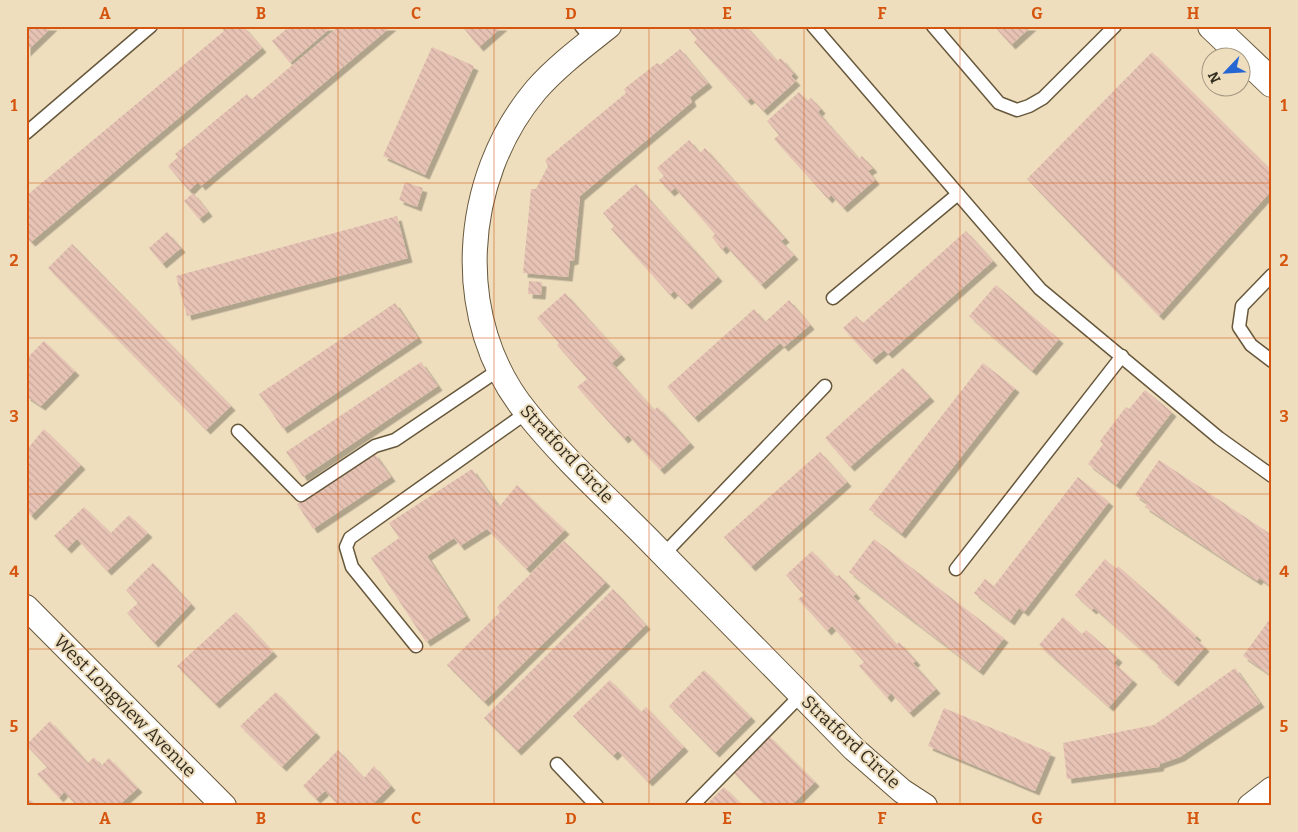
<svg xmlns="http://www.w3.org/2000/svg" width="1298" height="832" viewBox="0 0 1298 832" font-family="Bitter,serif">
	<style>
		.building { fill: url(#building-back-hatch); filter: url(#shadow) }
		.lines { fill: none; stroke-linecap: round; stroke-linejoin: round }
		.lane-casing { stroke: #67583c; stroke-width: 15 }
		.street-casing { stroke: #67583c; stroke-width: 26 }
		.secondary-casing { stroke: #67583c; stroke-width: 30 }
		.lane { stroke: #fff; stroke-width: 12 }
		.street { stroke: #fff; stroke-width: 24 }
		.secondary { stroke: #fff; stroke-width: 28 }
		.grid { fill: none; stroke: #d6550e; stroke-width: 1; stroke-opacity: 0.55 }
		.labels { text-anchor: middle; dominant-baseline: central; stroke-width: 4; stroke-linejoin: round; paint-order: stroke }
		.street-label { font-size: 18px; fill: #352f22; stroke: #eedebe }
		.neatline { fill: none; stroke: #d6550e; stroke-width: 2 }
		.grid-label { font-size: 16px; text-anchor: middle; font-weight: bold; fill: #d6550e }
	</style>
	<defs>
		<pattern id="building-back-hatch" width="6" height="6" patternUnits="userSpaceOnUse" patternTransform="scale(1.25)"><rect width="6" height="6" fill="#e7c3b5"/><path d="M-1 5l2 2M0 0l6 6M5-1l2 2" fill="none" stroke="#c7a89b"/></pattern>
		<filter id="shadow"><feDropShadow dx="4.5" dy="4.5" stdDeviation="0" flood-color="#0004"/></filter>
	</defs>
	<rect width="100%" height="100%" fill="#eedebe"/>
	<g class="building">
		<path d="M26,26H53L26,52Z"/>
		<path d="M220,26H243L262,48L31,242L26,237V196L224,31Z"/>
		<path d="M290,26H333L290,63L272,41Z"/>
		<path d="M339,26H392L201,186L198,182L189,191L168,166L178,157L175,154L247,94L252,99Z"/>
		<path d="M462,26H503L479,47Z"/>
		<path d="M686,26H746L777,61L781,58L794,73L791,76L796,81L763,111L751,98L747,101L694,42L697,39Z"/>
		<path d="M994,26H1032L1011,45Z"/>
		<path d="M432,47L474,66L425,175L383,156Z"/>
		<path d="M680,49L708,83L690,97L692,102L580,196L574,260L570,261L568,277L523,273L531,189H536L548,166L545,160L626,93L624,89L657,63L660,65Z"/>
		<path d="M1152,52L1272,171V190L1159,316L1027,179Z"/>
		<path d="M799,92L807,101L811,98L821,109L818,112L859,159L862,156L873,168L868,171L875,180L843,208L831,195L828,199L774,139L779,135L767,121Z"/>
		<path d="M689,140L700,153L705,148L785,238L781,241L794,255L761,285L726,246L722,250L712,237L715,234L675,188L670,192L659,180L664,176L657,168Z"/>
		<path d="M405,182L423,188L417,207L399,200Z"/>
		<path d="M636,184L718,277L687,305L674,291L670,295L611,229L614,226L603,213Z"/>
		<path d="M193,193L208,212L199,219L184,201Z"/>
		<path d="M397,216L408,258L187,316L176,276Z"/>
		<path d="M966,231L993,261L888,354L884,350L872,360L843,328L856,316L863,323Z"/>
		<path d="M167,232L181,248L162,264L149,248Z"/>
		<path d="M72,244L231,406L206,430L48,268Z"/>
		<path d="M529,281L542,282L541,295L528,294Z"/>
		<path d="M996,285L1059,339L1032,371L969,316Z"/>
		<path d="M565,293L621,355L612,363L654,410L658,407L690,443L660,470L628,435L624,439L577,387L587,379L557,345L559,343L537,318Z"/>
		<path d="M789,300L810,325L784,347L780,343L694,418L667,387L754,309L765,322Z"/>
		<path d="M395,303L418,338L283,429L259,394Z"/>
		<path d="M44,341L75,371L41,406L26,396V359Z"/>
		<path d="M421,362L438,386L303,477L286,452Z"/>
		<path d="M983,363L1015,388L901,534L869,509Z"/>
		<path d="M903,368L930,397L850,467L825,438Z"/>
		<path d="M1145,390L1172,412L1116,485L1088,464L1103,444L1100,441L1126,407L1129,409Z"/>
		<path d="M44,429L81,465L31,516L26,510V443L29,447Z"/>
		<path d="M820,452L847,482L751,567L724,537Z"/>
		<path d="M374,453L391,477L313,529L297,504Z"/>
		<path d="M1159,460L1272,535V587L1259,578L1257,581L1145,507L1147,503L1135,495Z"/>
		<path d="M472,469L499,507L517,485L565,530L526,569L487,529L460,546L454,538L427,556L466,616L426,642L371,558L399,538L389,523Z"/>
		<path d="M1078,477L1109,502L1024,612L1019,608L1010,621L974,593L985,579L994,586Z"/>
		<path d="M84,507L111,533L129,515L148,533L107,571L77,539L67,549L54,536Z"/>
		<path d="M874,539L1004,638L979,671L849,572Z"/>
		<path d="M564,541L606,582L484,702L447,665L500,612L497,607Z"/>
		<path d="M812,551L836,577L839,575L856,594L853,596L897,645L899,642L916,661L913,663L936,689L909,713L891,693L887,698L859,666L864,662L832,626L827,631L798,599L804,595L786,575Z"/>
		<path d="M1105,559L1116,569L1118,566L1197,636L1195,638L1205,647L1174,682L1157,667L1159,665L1094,608L1092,610L1075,595Z"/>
		<path d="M153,563L191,604L154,643L127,613L138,603L126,590Z"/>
		<path d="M613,589L646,625L517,751L484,718Z"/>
		<path d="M236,612L273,652L215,704L177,666Z"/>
		<path d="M1272,616V676L1243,656Z"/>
		<path d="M1063,617L1082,634L1086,630L1118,658L1114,663L1133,680L1109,707L1039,645Z"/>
		<path d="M1235,668L1260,703L1180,757L1160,764L1159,767L1067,779L1063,743L1154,725Z"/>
		<path d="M704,670L751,717L715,753L669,706Z"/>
		<path d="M610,680L641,712L646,707L684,747L648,782L618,751L613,756L573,716Z"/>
		<path d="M276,692L316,733L282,767L240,726Z"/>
		<path d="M944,708L1051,753L1035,791L928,746Z"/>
		<path d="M50,721L88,763L94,757L101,766L109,758L138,788L118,806H77L64,792L59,798L37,774L47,767L26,745Z"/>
		<path d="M768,735L815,782L791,806H766L732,771Z"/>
		<path d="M338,750L364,778L374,766L391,786L371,806H339L325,791L316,799L303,786Z"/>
		<path d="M724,787L743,806H705Z"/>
		<path d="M26,796L36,806H26Z"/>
	</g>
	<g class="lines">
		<defs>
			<g id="lane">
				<path d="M581,26L592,40"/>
				<path d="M813,26L1040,289L1219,438L1272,476"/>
				<path d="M933,26L999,103L1017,110L1029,106L1043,98L1115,26"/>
				<path d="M26,133L151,26"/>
				<path d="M1272,275L1242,306L1239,327L1251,345L1272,361"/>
				<path d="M833,298L958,194"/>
				<path d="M238,431L301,495L375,446L395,440L500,369"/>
				<path d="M663,555L825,386"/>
				<path d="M956,569L1122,356"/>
				<path d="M416,646L352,567L346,547L350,538L526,413"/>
				<path d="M557,764L597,806"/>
				<path d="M692,806L801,695"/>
			</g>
			<g id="street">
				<path d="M609,26C584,46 557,66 536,90C461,179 451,321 527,413C562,457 605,496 645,536C714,607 784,678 854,749L902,791L925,806"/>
				<path d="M26,607L224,806"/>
				<path d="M1250,806L1272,789"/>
			</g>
			<path id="secondary" d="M1212,26L1272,83"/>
		</defs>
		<use href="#lane" class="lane-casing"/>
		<use href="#street" class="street-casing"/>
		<use href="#secondary" class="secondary-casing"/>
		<use href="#lane" class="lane"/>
		<use href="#street" class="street"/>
		<use href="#secondary" class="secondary"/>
	</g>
	<path class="grid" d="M183,26V806M338,26V806M494,26V806M649,26V806M804,26V806M960,26V806M1115,26V806M26,183H1272M26,338H1272M26,494H1272M26,649H1272"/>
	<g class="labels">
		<g class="street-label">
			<text transform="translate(567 454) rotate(47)">Stratford Circle</text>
			<text transform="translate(125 706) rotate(45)">West Longview Avenue</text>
			<text transform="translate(851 742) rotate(43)">Stratford Circle</text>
		</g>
	</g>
	<rect width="1298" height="832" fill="none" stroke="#eedebe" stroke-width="55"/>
	<g transform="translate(1226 72) rotate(245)"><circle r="24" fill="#eedebe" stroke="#a49880"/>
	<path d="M0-4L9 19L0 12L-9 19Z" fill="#2666d3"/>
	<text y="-8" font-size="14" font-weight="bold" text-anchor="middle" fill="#352f22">N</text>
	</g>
	<rect x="28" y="28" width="1242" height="776" class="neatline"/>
	<g class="grid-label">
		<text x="105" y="19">A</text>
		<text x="261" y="19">B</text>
		<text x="416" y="19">C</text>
		<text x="571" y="19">D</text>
		<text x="727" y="19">E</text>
		<text x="882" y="19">F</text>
		<text x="1037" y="19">G</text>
		<text x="1193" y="19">H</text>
		<text x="14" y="111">1</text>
		<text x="1284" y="111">1</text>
		<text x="14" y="266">2</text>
		<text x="1284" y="266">2</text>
		<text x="14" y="422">3</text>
		<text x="1284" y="422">3</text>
		<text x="14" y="577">4</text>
		<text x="1284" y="577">4</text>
		<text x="14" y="732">5</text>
		<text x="1284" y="732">5</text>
		<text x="105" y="824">A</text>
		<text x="261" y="824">B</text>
		<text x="416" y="824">C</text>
		<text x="571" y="824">D</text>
		<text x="727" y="824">E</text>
		<text x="882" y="824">F</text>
		<text x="1037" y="824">G</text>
		<text x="1193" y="824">H</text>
	</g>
</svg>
